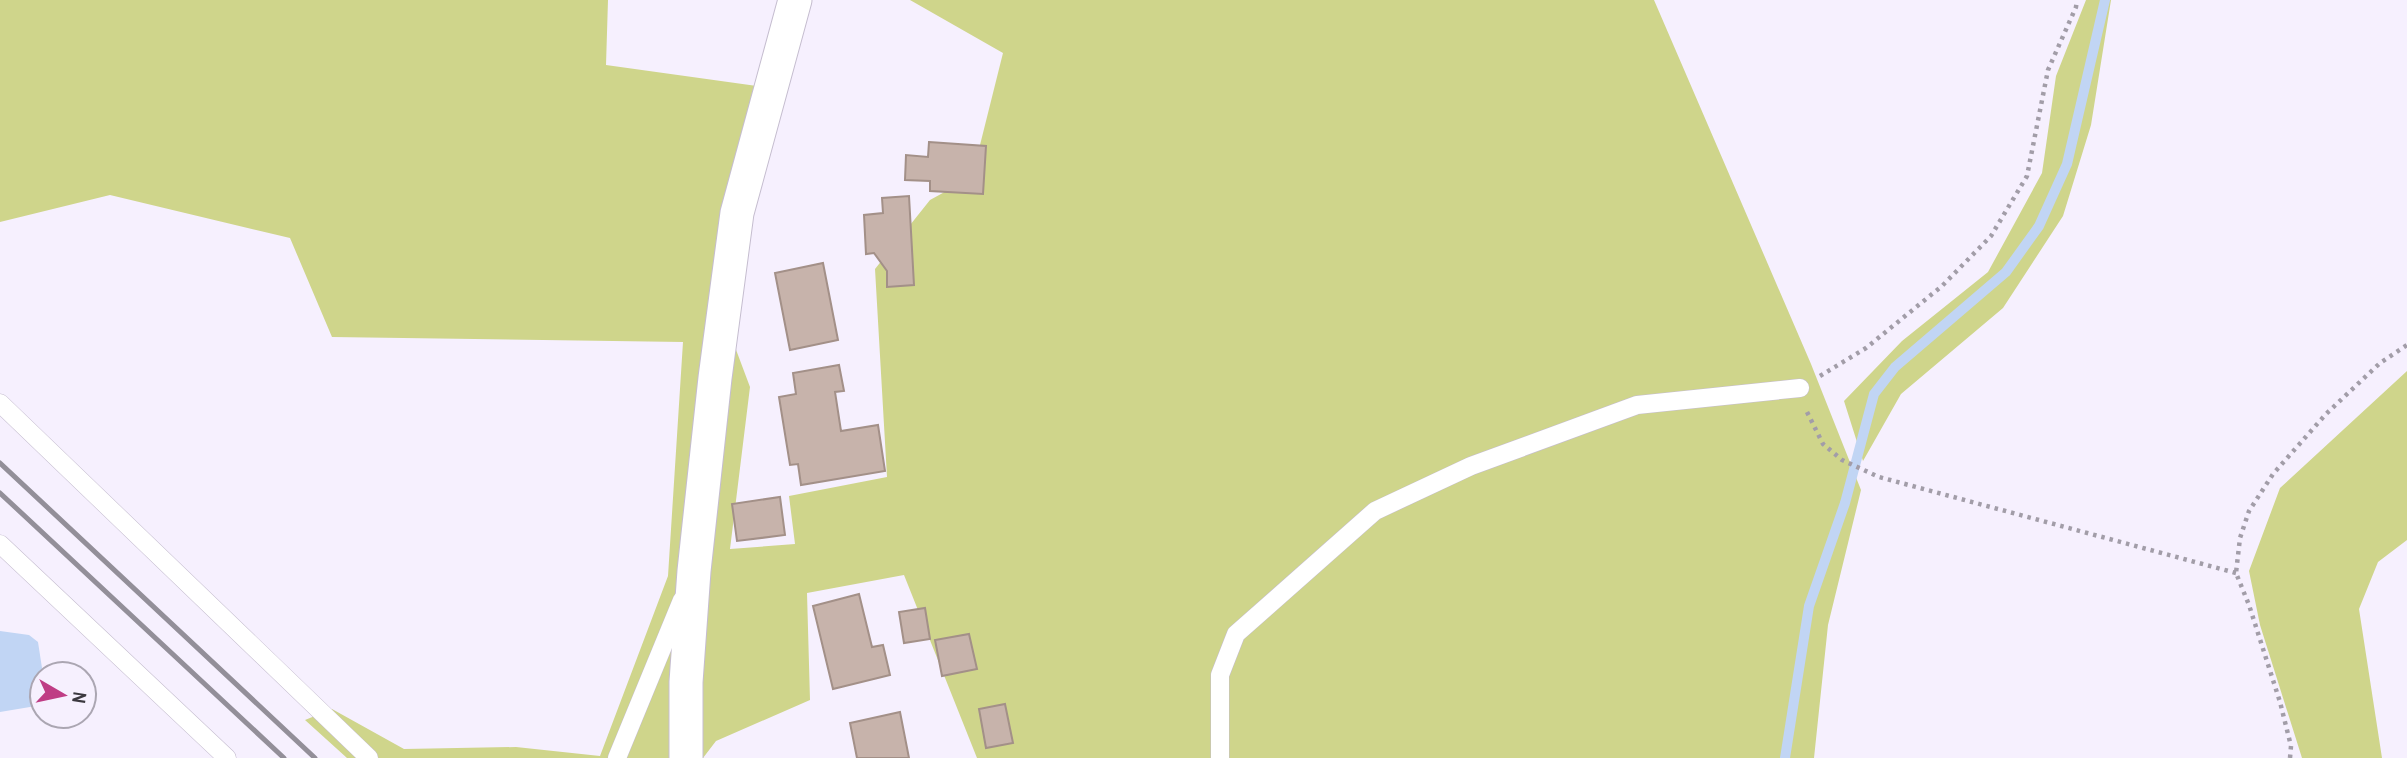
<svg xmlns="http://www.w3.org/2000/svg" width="2407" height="758" viewBox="0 0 2407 758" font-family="'Archivo Narrow',sans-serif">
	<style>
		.green { fill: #cfd58b }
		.water { fill: #c1d5f4 }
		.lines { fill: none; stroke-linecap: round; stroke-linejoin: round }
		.stream { stroke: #c1d5f4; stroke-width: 10 }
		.building { fill: #c7b3ab; stroke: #a39088; stroke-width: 2 }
		.lane-casing { stroke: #c5bdcf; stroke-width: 19 }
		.street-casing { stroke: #c5bdcf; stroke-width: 35 }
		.path { stroke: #a29da8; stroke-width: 4.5; stroke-dasharray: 3.5 5; stroke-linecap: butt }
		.lane { stroke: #fff; stroke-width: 18 }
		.street { stroke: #fff; stroke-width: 33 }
		.rail { stroke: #938f99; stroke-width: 5 }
	</style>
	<rect width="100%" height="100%" fill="#f6f0fe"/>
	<g class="green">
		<path d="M0,0H608L606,65L778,89L742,216L732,339L750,387L730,549L795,544L789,496L887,477L875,269L930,200L972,177L1003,53L910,0H1654L1811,364L1861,490L1828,625L1814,758H977L904,575L807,593L810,700L716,741L703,758H347L305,720L332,709L404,749L516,747L600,756L668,576L683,342L332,337L290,238L110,195L0,222Z"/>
		<path d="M2086,0H2111L2091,125L2063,216L2003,308L1901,394L1863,461L1844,401L1902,341L1988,272L2042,173L2056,76Z"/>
		<path d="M2407,371V540L2378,562L2359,609L2382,758H2302L2260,625L2249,571L2280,488Z"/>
	</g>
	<path class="water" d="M0,631L29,635L38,642L42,668L36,706L0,712Z"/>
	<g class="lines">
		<path class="stream" d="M1785,758L1809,606L1845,503L1874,394L1895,367L2006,272L2039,226L2067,164L2105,0"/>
	</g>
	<g class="building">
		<path d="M929,142L986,146L983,194L930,191V181L905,180L906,155L928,157Z"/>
		<path d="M909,196L914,285L887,287V271L874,253L866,254L864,215L883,213L882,198Z"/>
		<path d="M823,263L838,340L790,350L775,273Z"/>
		<path d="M839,365L844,391L835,392L841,431L878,425L885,471L801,485L798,464L790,465L779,397L796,394L793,373Z"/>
		<path d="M780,497L785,535L737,541L732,504Z"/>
		<path d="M859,594L872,647L883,645L890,675L833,689L813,606Z"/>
		<path d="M925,608L930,639L904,643L899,612Z"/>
		<path d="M969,634L977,669L942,676L935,640Z"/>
		<path d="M1005,704L1013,743L986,748L979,709Z"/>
		<path d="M900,712L909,758H857L850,723Z"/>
	</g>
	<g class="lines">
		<defs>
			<g id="lane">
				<path d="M0,403L369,758"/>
				<path d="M0,544L227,758"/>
				<path d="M617,758L682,600"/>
				<path d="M1220,758V675L1236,634L1375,511L1471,466L1637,405L1800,388"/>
			</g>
			<path id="street" d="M686,758V682L694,571L715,378L737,213L795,0"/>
		</defs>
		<use href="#lane" class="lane-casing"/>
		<use href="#street" class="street-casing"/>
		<g class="path">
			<path d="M1820,376L1866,348L1942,286L1991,236L2027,176L2048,70L2076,7L2077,0"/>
			<path d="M1807,412L1823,444L1842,460L1879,477L2236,573"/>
			<path d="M2290,758L2291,746L2280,702L2249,605L2236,573L2240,538L2249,511L2273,474L2326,414L2380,363L2407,345"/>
		</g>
		<use href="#lane" class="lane"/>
		<use href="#street" class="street"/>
		<g class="rail">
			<path d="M0,463L315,758"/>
			<path d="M0,493L284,758"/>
		</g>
	</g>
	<g transform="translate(63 695) rotate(99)"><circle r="33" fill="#f6f0fe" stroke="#aba6b2" stroke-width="2"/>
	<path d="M0-5L12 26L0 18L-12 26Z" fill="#bf3d85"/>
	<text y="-10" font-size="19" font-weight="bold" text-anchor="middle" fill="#3b383f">N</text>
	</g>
</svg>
